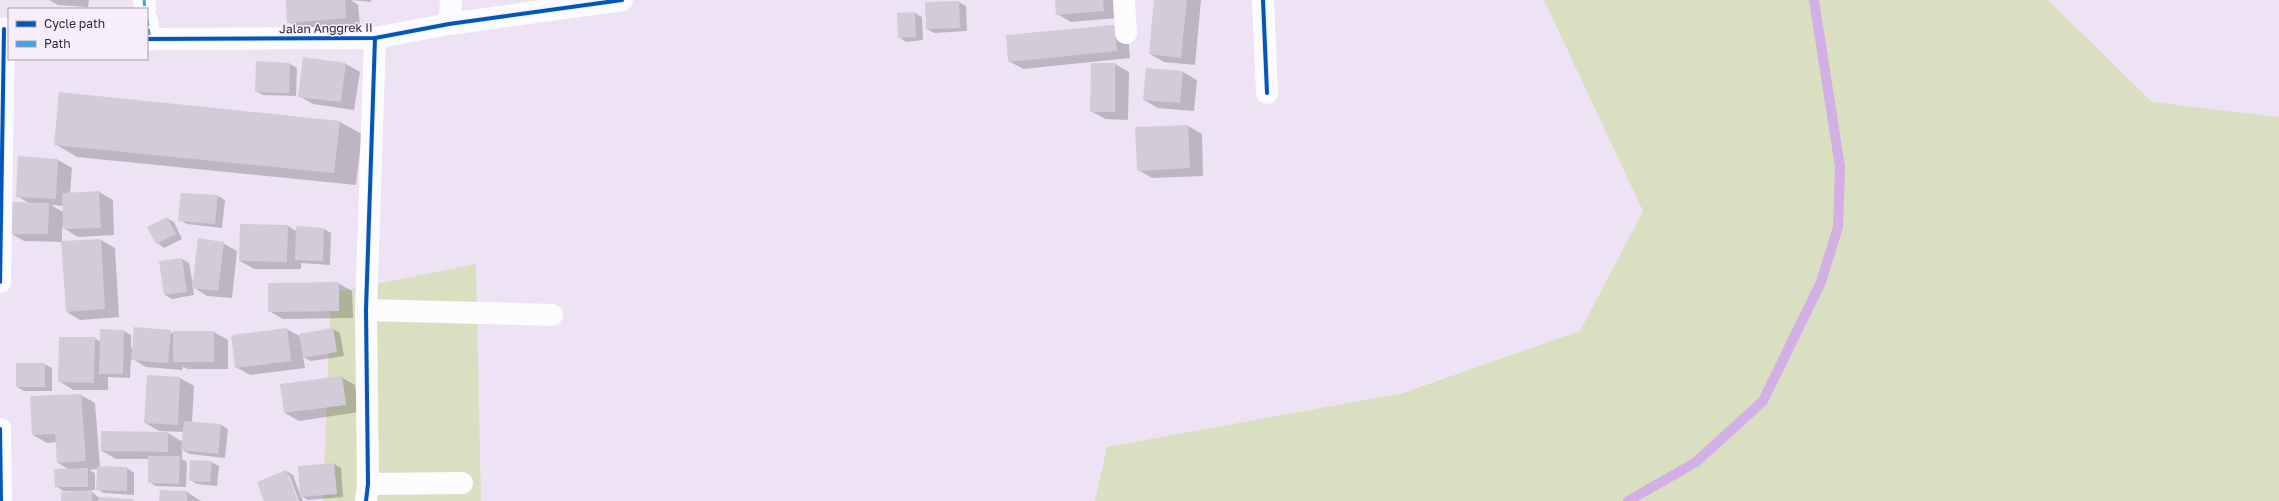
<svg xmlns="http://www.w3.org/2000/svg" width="2279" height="501" viewBox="0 0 2279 501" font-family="'Golos Text',sans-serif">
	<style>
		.green { fill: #dadfc1 }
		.shadow { fill: #0003; fill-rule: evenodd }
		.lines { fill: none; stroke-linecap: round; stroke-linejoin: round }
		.stream { stroke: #d2b0e5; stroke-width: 10 }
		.building { fill: #d4cbd9 }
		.minor { stroke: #fcfbfd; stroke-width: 22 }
		.quiet { stroke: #3ea3eb; stroke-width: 3; stroke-dasharray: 6 3; stroke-linecap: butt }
		.cycleway-casing { stroke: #f6eefb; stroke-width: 6 }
		.cycleway { stroke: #0057b8; stroke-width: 4 }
		.labels { text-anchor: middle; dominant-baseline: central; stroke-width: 3; stroke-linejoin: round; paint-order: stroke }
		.street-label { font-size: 12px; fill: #302935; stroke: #f6eefb }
	</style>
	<rect width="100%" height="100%" fill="#eee3f4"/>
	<g class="green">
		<path d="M1544,0H2048L2152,102L2279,117V501H1095L1107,447L1403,393L1580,331L1643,211Z"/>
		<path d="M476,264L481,501H323L331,293Z"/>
	</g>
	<g class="shadow">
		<path d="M49,0H89L88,7L58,5Z"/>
		<path d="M296,0H371V2L351,0L358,5L360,26L302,30L288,22Z"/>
		<path d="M1056,0H1116L1118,18L1071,22L1057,14Z"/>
		<path d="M1155,0H1201L1195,65L1164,62L1150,54Z"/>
		<path d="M959,2L966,6L967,31L934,33L927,29L926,3Z"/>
		<path d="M915,13L922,17L923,40L906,42L899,37Z"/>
		<path d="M1114,26L1128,34L1130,58L1023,69L1009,61L1007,36Z"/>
		<path d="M304,58L346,64L360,72L354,110L313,104L299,96Z"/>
		<path d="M290,64L297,68L296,96L263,95L256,91Z"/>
		<path d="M1115,64L1129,72L1128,120L1105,119L1091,111Z"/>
		<path d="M1183,72L1197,80L1194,111L1158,108L1144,100Z"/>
		<path d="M60,93L340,122L362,134L356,185L77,157L55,144Z"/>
		<path d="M1188,126L1202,134L1203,176L1152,178L1138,170Z"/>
		<path d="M19,157L58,160L72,168L70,194L99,192L113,200L114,235L78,237L62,227V242L24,241L10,233L29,203L17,196ZM51,205L63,206V212Z"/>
		<path d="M218,196L225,200L222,228L187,224L180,220Z"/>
		<path d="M167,218L174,222L182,239L164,248L157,243Z"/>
		<path d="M288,226L296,231L324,229L331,233L330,265L301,263V269H254L240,261Z"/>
		<path d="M101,240L115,248L119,317L80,320L67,312Z"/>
		<path d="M223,243L237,251L232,298L207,296L193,287L194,295L172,299L165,295L160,262L182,259L189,263L193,285Z"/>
		<path d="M338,283L352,291L353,318L283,319L269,311Z"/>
		<path d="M134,328L174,333L214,332L228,340V369H188L183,367L182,370L146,367L131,358L130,378L108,377V390H73L59,381L94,338L101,342V330L124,331L131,335V348H133Z"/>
		<path d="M287,329L301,337L300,334L333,329L340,333L344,356L311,361L303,357L305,368L250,375L236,367Z"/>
		<path d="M44,364L52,368V391H24L17,387Z"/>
		<path d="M341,377L355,385L359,412L299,421L285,413Z"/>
		<path d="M180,378L194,386L192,422L221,425L228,429L225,458L190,454L182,450V459L187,462L186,487L156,486L149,482V459H116L102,451V432L168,433L183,442L184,432L159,431L145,423Z"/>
		<path d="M81,395L95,403L100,467L127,468L134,473V495L104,493L97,489L98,469L89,470L95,473V490H90L99,498L135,501H62L75,492V491H63L56,486L70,470L58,463L57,442L47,443L33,435L31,397Z"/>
		<path d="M211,462L219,466L217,486L197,484L190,480Z"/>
		<path d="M334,464L341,468L343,497L308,500L301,496L303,501H299L289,475H287L297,501H265L286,471L293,475L300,494Z"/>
		<path d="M187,492L201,501H160Z"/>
	</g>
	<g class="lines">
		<path class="stream" d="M1628,501L1696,462L1763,401L1821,282L1838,227L1840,167L1814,0"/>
	</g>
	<g class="building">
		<path d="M286,0H345L346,18L287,23Z"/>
		<path d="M1055,0H1103L1104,11L1056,15Z"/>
		<path d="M1154,0H1187L1181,58L1149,54Z"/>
		<path d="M959,1L960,28L926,29L925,2Z"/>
		<path d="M915,12L916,37L898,38L897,13Z"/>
		<path d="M1114,25L1117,51L1008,62L1006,35Z"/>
		<path d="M303,57L346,63L341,102L298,97Z"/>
		<path d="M256,61L290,63L289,93L255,92Z"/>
		<path d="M1091,63H1115V112H1090Z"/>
		<path d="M1146,68L1183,71L1180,103L1143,100Z"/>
		<path d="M59,92L340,121L334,173L54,145Z"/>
		<path d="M1188,125L1190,168L1137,171L1135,127Z"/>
		<path d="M18,156L58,159L56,199L16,197Z"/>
		<path d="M99,191L101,228L63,229L62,193Z"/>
		<path d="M181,193L218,195L215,224L178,221Z"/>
		<path d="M10,202L49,203L48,234H9Z"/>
		<path d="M167,217L176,234L156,244L147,227Z"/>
		<path d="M240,224L288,225L287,262L239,261Z"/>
		<path d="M296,226L324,228L323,261L295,260Z"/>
		<path d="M198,238L224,242L218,291L192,288Z"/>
		<path d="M101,239L105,309L66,312L61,241Z"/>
		<path d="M182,258L187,292L164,295L159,261Z"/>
		<path d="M339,282V311L268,312V283Z"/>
		<path d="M134,327L171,330L168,363L131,360Z"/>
		<path d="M287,328L291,361L235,368L231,335Z"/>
		<path d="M333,328L337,352L303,358L299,334Z"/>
		<path d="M100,329L124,330L123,374H99Z"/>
		<rect x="173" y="331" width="41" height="31"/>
		<path d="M59,337H95L94,383L58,382Z"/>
		<rect x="16" y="363" width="29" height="24"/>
		<path d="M147,375L180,377L178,425L144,423Z"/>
		<path d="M342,376L346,405L284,413L280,384Z"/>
		<path d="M81,394L86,461L57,463L55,434L32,435L30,396Z"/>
		<path d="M184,421L221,424L218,454L181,450Z"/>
		<path d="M101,431L168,432V452L101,451Z"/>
		<path d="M148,456H180L179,484L148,483Z"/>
		<path d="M190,460L212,461L210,482L189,481Z"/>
		<path d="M334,463L337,494L300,497L298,466Z"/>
		<path d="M97,466L127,467V491L96,490Z"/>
		<path d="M88,468V487H55L54,469Z"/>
		<path d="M286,470L298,501H264L257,482Z"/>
		<path d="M92,490V501H61V492Z"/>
		<path d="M160,490L187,491V501H159Z"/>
		<path d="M98,497L133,499V501H98Z"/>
	</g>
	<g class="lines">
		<g class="minor">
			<path d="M144,0L145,9"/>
			<path d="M1124,0L1126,33"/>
			<path d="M1263,0L1267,93"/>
			<path d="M147,20L150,40"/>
			<path d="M449,24L451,0"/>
			<path d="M147,39L375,38L449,24L622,0"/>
			<path d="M0,282L4,29"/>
			<path d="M366,310L552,315"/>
			<path d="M0,429L1,501"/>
			<path d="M368,484L462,483"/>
			<path d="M366,501L368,484L366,310L375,38"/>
		</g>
		<g class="quiet">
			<path d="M144,0L145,9"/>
			<path d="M147,20L150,40"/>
		</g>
		<defs>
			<g id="cycleway">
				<path d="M1263,0L1267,93"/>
				<path d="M147,39L375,38L449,24L622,0"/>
				<path d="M0,282L4,29"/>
				<path d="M0,429L1,501"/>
				<path d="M366,501L368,484L366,310L375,38"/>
			</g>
		</defs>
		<use href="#cycleway" class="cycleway-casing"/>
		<use href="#cycleway" class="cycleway"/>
	</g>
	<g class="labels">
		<g class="street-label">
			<text transform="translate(326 28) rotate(-1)">Jalan Anggrek II</text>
		</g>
	</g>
	<rect x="8" y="8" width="140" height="52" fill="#f6eefb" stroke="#a79fac"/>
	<rect x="16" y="21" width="20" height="6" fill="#0057b8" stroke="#a79fac"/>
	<text x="44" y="28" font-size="12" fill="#302935">Cycle path</text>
	<rect x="16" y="41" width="20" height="6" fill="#3ea3eb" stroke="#a79fac"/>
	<text x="44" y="48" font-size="12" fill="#302935">Path</text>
</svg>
